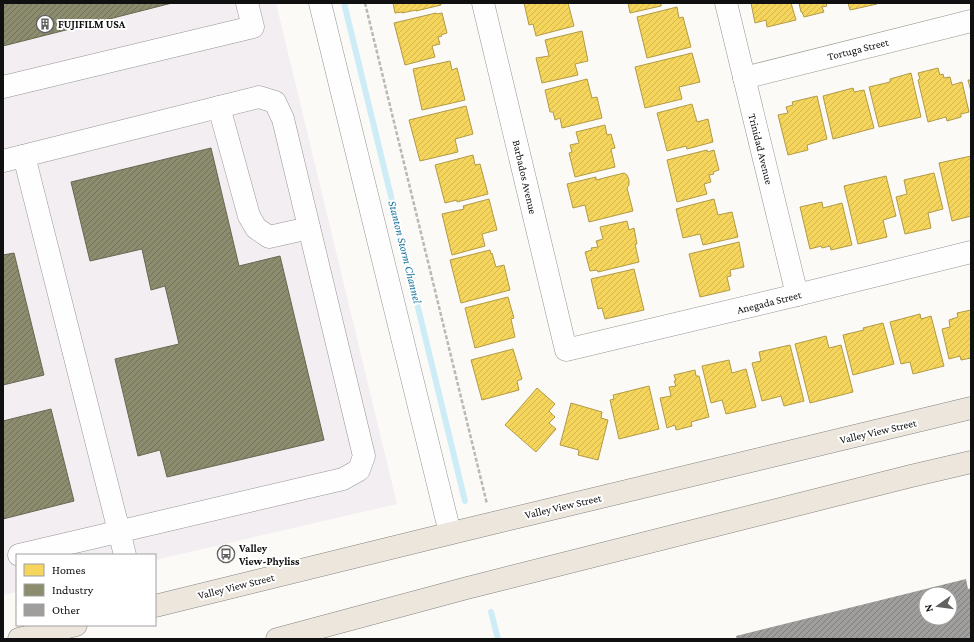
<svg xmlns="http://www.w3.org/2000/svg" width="974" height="642" viewBox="0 0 974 642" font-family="'Crimson Pro',serif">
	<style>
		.industrial { fill: #f3eef2 }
		.homes { fill: url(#homes-hatch); stroke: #b19a45 }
		.industry { fill: url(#industry-hatch); stroke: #676752 }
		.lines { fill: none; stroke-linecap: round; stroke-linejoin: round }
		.stream { stroke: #ceecf5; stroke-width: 6 }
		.building { fill: url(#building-hatch); fill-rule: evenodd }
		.minor-casing { stroke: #969594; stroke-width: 23 }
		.major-casing { stroke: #848381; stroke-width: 23 }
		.path { stroke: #b9b9b8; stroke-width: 2.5; stroke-dasharray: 4 2; stroke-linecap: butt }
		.minor { stroke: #fffefe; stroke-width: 22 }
		.major { stroke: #ece6dc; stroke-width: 22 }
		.labels { text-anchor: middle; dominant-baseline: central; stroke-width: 4; stroke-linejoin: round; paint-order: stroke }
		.poi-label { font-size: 11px; font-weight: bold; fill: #101010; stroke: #fff; text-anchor: start }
		.street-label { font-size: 11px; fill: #101010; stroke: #fff }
		.water-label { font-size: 12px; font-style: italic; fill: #1c779f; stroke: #fff }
	</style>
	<defs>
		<pattern id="homes-hatch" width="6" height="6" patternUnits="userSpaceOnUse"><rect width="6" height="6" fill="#f6d55c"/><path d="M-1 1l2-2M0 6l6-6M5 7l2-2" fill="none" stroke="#d2b64f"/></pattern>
		<pattern id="industry-hatch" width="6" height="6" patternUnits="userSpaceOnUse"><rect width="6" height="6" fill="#8c8c6e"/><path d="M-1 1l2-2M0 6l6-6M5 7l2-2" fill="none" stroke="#717159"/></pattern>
		<pattern id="building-hatch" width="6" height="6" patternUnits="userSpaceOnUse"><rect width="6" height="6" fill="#a09e9c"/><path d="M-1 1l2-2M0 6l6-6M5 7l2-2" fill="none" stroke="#817f7e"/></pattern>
	</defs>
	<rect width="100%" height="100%" fill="#fcfaf7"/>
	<path class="industrial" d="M3,3H276L397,504L155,560V555H17V592L3,595Z"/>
	<g class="homes">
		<path d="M393,3H441V5L416,11V10L402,13V12L395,13Z"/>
		<path d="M524,3H568L574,26L536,36L533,24L529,25Z"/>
		<path d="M628,3H661V6L630,13Z"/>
		<path d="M751,3H791L796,20L767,27L766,20L755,23Z"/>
		<path d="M799,3H826L827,6L822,7L824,12L804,17L802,12H801Z"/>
		<path d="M848,3H876L877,4L850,10Z"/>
		<path d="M677,7L679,18L683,17L691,47L647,58L637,17Z"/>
		<path d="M436,13L437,14L442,13L447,33L441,35L442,36L438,37L440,44L432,46L435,57L405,65L394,23Z"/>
		<path d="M582,31L588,61L575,64L578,75L542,83L536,58L549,56L545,40Z"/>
		<path d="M692,53L700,82L679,87L682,99L645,108L635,67Z"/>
		<path d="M450,61L452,70L457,68L465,100L422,110L413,69Z"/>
		<path d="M938,68L940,75L943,74L944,78L950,77L952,85L962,82L969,112L961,114V117L947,121L946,117L928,122L918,80L920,79L918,73Z"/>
		<path d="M911,73L921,117L879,127L869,87L890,82V79Z"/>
		<path d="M587,79L592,98L597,97L602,118L562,128L560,118L555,120L553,112H550L545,90Z"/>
		<path d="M968,80H971V92Z"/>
		<path d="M853,88L854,92L864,90L874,128L833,139L823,96Z"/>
		<path d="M817,96L827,139L807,145L808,150L788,155L778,115L788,113L786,107L793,105L792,102Z"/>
		<path d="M692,104L697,122L708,119L713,142L687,149L686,146L667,151L657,113Z"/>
		<path d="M466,106L473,134L455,139L458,152L420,161L409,120Z"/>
		<path d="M605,125L607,135L611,134L615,148L611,149L615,167L575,177L569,153L572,152L570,145L579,143L576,132Z"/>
		<path d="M707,150L708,152L714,150L719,170L713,172L714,174L709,175L711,182L704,184L707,194L677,202L667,160Z"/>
		<path d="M473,155L475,165L480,164L488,194L457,202V200L445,203L435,165Z"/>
		<path d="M971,156V216L952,221L939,163Z"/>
		<path d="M624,173L627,175L629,180V185L627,188L633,211L589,222L585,205L573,208L567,184L596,177V180Z"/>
		<path d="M934,173L943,209L928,213L931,228L905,234L896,197L907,194L904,180Z"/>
		<path d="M886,176L896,216L883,220L887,237L858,244L844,186Z"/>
		<path d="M489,199L497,230L482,234L485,246L452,255L442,214L464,209L463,206Z"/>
		<path d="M714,199L718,215L732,212L738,237L703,245L700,234L683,238L676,209Z"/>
		<path d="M822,202L823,208L842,203L852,245L831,250L830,246L822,248L821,246L810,249L800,207Z"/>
		<path d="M627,221L629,230L634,228L637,244H635L639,262L598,272L597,270L590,271L585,252L592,250L591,248L598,247L596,241L603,239L600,227Z"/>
		<path d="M739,242L744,267L730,270L731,276L727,277L730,290L700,297L689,254Z"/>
		<path d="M490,250L491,254L492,253L496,267L504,265L510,290L461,303L450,260Z"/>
		<path d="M634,269L644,310L605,319L602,308L598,309L591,279Z"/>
		<path d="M508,297L514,318L511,319L515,337L475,348L465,308Z"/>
		<path d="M971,310V358L961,360L960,356L949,359L942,329L950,327L949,320L958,317L957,313Z"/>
		<path d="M920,314L921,319L931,316L944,366L913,374L910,362L901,364L890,322Z"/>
		<path d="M883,323L894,364L853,375L843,335L864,330L863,328Z"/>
		<path d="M826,336L829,348L841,345L853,392L810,403L795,344Z"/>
		<path d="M790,345L804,401L784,406L781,396L762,401L752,363L761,361L759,352Z"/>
		<path d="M513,349L522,379L517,381L519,390L482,400L471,360Z"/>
		<path d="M729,360L732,373L746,369L756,407L726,414L722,400L711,403L702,366Z"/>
		<path d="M695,370L696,376H699L709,417L691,422L692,426L676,430L675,425L667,428L660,398L671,396L669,387L676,386L674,381H676L674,375Z"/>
		<path d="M649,386L659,429L619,439L610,400L614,399L613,395Z"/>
		<path d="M537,388L555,404L549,411L555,417L549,423L556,429L536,452L505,425Z"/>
		<path d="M571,403L602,412L601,418L608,420L598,460L578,455L579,450L560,445Z"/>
	</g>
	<g class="industry">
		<path d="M3,3H172L3,46Z"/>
		<path d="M211,148L239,266L280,256L324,440L167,477L160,450L138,456L115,359L179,344L165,286L151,290L142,249L90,261L71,182Z"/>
		<path d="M14,253L44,375L3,385V255Z"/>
		<path d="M51,409L74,501L3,519V421Z"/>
	</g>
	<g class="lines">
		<g class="stream">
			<path d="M344,3L465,501"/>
			<path d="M491,612L498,639"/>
		</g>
	</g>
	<path class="building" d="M966,579L968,589L971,588V639H737L736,636ZM926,594H950V618H926Z"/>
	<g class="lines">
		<defs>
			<g id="minor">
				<path d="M320,3L450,533"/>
				<path d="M483,3L566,350L797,295L971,252"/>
				<path d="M726,3L797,295"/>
				<path d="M744,78L971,21"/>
				<path d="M3,87L253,27L247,3"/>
				<path d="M219,107L249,216L256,228L269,237L309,228"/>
				<path d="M24,156L125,555"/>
				<path d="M3,161L259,97L275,102L283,119L364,456L359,470L343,479L19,555"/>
			</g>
			<g id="major">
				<path d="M155,606L456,532L971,408"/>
				<path d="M19,639L76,625"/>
				<path d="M277,639L467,588L911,476L971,462"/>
			</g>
		</defs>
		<use href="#minor" class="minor-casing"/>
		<use href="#major" class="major-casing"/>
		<path class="path" d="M365,3L487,504"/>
		<use href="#minor" class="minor"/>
		<use href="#major" class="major"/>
	</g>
	<defs>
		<symbol id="building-ring" viewBox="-11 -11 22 22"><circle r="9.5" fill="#fff" stroke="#636261" stroke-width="1.5"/><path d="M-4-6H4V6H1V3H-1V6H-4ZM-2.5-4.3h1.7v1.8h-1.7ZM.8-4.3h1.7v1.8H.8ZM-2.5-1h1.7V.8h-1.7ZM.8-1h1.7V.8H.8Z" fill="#636261"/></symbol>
		<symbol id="bus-ring" viewBox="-11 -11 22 22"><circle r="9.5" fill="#fff" stroke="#636261" stroke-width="1.5"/><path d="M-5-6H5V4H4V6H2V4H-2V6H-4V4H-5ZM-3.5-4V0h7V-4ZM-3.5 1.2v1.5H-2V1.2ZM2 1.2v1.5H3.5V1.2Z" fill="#636261"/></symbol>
	</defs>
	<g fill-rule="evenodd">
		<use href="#building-ring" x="35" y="14" width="20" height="20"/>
		<use href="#bus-ring" x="216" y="544" width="20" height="20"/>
	</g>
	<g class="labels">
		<g class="poi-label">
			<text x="58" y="24">FUJIFILM USA</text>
			<text x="239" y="548">Valley<tspan x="239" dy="13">View-Phyliss</tspan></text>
		</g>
		<g class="street-label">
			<text transform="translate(858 49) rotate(-14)">Tortuga Street</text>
			<text transform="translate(761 149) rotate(76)">Trinidad Avenue</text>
			<text transform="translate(525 177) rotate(77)">Barbados Avenue</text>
			<text transform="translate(769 302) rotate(-14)">Anegada Street</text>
			<text transform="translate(878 431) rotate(-13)">Valley View Street</text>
			<text transform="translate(563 506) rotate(-13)">Valley View Street</text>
			<text transform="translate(236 586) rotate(-14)">Valley View Street</text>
		</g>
		<g class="water-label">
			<text transform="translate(405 252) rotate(76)">Stanton Storm Channel</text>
		</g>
	</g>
	<rect width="974" height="642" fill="none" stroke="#101010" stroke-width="8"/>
	<rect x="16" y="554" width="140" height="72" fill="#ffffff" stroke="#9f9f9f"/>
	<rect x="24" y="564" width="20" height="12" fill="#f6d55c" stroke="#9f9f9f"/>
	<text x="52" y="574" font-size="12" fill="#101010">Homes</text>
	<rect x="24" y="584" width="20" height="12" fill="#8c8c6e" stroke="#9f9f9f"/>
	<text x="52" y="594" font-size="12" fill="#101010">Industry</text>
	<rect x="24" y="604" width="20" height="12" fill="#a09e9c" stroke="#9f9f9f"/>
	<text x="52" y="614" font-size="12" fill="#101010">Other</text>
	<g transform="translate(938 606) rotate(256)"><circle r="19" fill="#ffffff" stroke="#9f9f9f"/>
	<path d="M0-3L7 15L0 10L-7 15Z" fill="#636261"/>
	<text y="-6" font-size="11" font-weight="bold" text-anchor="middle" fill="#101010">N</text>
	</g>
</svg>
